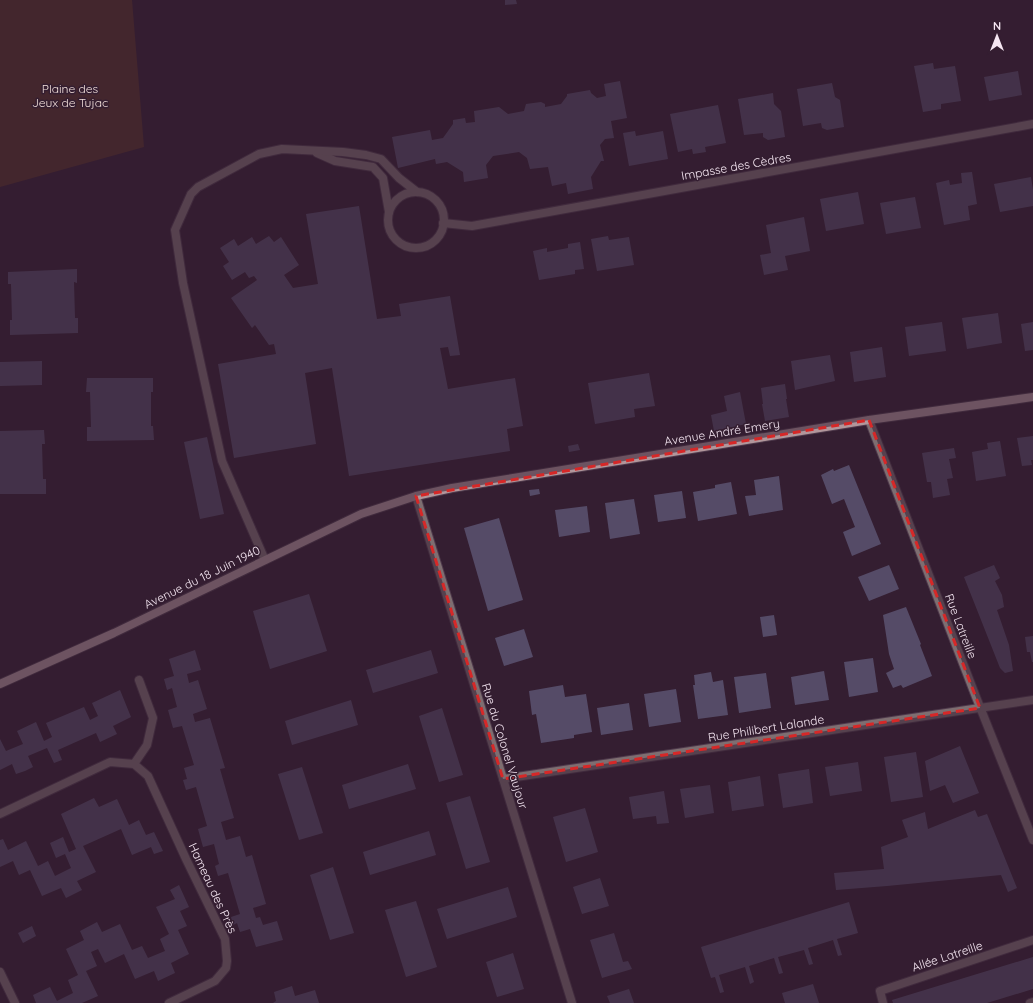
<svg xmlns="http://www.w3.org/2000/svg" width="1033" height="1003" viewBox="0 0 1033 1003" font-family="Quicksand,sans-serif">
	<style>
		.green { fill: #553229 }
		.building { fill: #554b67 }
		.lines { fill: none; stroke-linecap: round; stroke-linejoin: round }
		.lane-casing { stroke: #4f3a4c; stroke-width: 10 }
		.street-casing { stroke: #4f3a4c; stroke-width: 10 }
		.secondary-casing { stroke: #4f3a4c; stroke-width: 10 }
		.lane { stroke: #7e6e71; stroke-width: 8 }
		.street { stroke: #7e6e71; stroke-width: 8 }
		.secondary { stroke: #b1969b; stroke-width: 8 }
		.marked { fill: none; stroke: #d62828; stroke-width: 3; stroke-dasharray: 8 5; stroke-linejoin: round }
		.labels { text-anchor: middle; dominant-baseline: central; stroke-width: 3; stroke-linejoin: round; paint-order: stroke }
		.park-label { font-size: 12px; fill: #f3e0da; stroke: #341e31 }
		.street-label { font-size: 12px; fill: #f5e6f2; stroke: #341e31 }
	</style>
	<rect width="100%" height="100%" fill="#341e31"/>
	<path class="green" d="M0,0H132L144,147L0,187Z"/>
	<g class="building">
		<path d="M505,0H516L517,4L505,5Z"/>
		<path d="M933,63L934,69L955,66L961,101L941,104V109L923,112L914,66Z"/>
		<path d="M1018,71L1022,95L989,101L984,77Z"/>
		<path d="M620,81L627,118L611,121L614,138L605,139L600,145L604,161H601L591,177L593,189L568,194L566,183L552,186L548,167L530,169L527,158L519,152L493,156L486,165L488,178L464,182L463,172L447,162L436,164L435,159L398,168L392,137L430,130L432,140L443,138L453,124V120L465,118L466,123L475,122L474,111L499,107L508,114L524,111L526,104L541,102L545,104V107L561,104L567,96V94L590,90L591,93L597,98L606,96L604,84Z"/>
		<path d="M832,83L835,97L840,100L844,127L827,130L822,128L821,123L803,126L797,89Z"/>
		<path d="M773,93L774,104L781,111L785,137L768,140L763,137V133L744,135L738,99Z"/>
		<path d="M718,105L726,143L705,147L706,152L693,154L692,149L678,152L670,114Z"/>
		<path d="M635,131L636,136L663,131L668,159L629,166L623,133Z"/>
		<path d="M972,172L977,204L968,206L970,220L944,225L936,183L949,180L950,185L962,183L961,173Z"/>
		<path d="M1031,177L1033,190V206L1000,212L994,184Z"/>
		<path d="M858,192L864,224L826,231L820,199Z"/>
		<path d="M915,197L921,228L886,234L880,203Z"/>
		<path d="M359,206L377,319L401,316L399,304L450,296L460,355L450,356L448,347L440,348L448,389L515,378L523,426L507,429L510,451L349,476L332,368L305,373L316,444L234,458L218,364L276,354L274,344L269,345L255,325L252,328L231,298L257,280L254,276L249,278L245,272L232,280L223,266L229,262L220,248L234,239L238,246L252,237L256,244L269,236L274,242L281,237L299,265L284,275L293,288L318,284L306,214Z"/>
		<path d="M804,217L810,251L785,256L788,270L764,275L760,255L771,253L766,225Z"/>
		<path d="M608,236L609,240L629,237L634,265L597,271L591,239Z"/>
		<path d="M580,242L584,269L575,270V274L539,280L533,251L547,248V252L568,248V244Z"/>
		<path d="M77,269V283L74,282L75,318H78V333L10,335V320H12L11,284H8V272Z"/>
		<path d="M998,313L1002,343L967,349L962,318Z"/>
		<path d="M942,322L946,351L909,356L905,327Z"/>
		<path d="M1033,322V350L1025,351L1021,324Z"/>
		<path d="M882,347L886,377L854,382L850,352Z"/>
		<path d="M830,355L835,381L795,390L791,361Z"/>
		<path d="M42,361V385L0,386V362Z"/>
		<path d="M649,373L655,406L634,409L635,417L595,424L588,383Z"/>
		<path d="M87,378H153V392H151V426H153L154,440L87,441V427H91L90,392H86Z"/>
		<path d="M785,384L787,399H786L789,417L765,421L762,404H763L761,388Z"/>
		<path d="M740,392L746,424L714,431L711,415L727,411L724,396Z"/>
		<path d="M44,430L45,444H42L43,479H46V494H0V431Z"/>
		<path d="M1033,436V460H1031L1032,465L1022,466L1017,438Z"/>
		<path d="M207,437L224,514L200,519L184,442Z"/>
		<path d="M1000,441L1006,476L976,481L972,452L988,449L987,443Z"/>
		<path d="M578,444L580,450L569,452L568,446Z"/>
		<path d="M954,448L956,458L949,459L953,478L947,479L950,495L933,498L931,482H927L922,453Z"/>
		<path d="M849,465L881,544L852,556L843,532L855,527L844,499L832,504L821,475L833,469L834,471Z"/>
		<path d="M779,476L783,510L749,516L745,496L756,495L754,480Z"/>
		<path d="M731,482L737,514L698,521L693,492L715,488V485Z"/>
		<path d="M539,489L540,494L530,496L529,490Z"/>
		<path d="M682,491L686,518L658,522L654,495Z"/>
		<path d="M634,499L640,534L610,539L605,503Z"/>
		<path d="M587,506L590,532L559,537L555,510Z"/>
		<path d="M499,518L523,600L488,611L464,528Z"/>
		<path d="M889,565L899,589L869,601L858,577Z"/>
		<path d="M994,565L1000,578L995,581L1002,595L1004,607L997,610L1009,645L1013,671L1005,673L1000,668L964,577Z"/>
		<path d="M309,594L327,651L270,669L253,611Z"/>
		<path d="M906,607L921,644L920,645L932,676L903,688L901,685L893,688L886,673L894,669L889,654L883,615Z"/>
		<path d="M774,615L777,635L763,637L760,617Z"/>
		<path d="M524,629L533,657L504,666L495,638Z"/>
		<path d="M1033,636V662H1032L1030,652H1027L1025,637Z"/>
		<path d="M195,650L201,670L187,674L189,683L198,680L207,709L193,714L195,722L210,718L225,768L220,769L234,818L221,822L226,840L240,836L246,857L252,855L266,904L253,908L256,918L260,917L263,925L277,921L283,940L256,947L250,929L240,932L237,923L233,925L231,917L240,914L228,873L218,876L215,866L219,864L214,844L203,847L198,829L207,826L196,787L186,790L183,780L187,779L184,768L194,765L182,726L173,728L168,710L177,707L172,688L167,690L164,679L174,676L169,659Z"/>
		<path d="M431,650L438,673L373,693L366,670Z"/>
		<path d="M873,658L878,692L849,697L844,662Z"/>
		<path d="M824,671L829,700L795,705L791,677Z"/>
		<path d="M711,672L713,682L723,680L728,715L698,719L693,685H695L694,675Z"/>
		<path d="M766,673L771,708L739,713L734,677Z"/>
		<path d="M563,685L565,697L586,694L592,732L574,735V738L541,743L536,714L532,715L529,691Z"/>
		<path d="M676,689L681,722L649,727L644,694Z"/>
		<path d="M120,690L131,717L113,726L117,734L100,742L96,733L58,750L62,760L54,763L47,748L28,756L33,767L25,771L16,774L12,764L0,770V739L6,751L23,744L17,731L36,722L44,741L52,737L46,723L84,707L90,720L98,716L92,703Z"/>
		<path d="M351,700L358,725L292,745L285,721Z"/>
		<path d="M629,703L633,730L601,735L597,708Z"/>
		<path d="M442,708L463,775L439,782L419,716Z"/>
		<path d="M960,746L979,793L953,803L945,785L930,791L925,761Z"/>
		<path d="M916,752L923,797L891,802L884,757Z"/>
		<path d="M858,762L862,791L830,796L825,767Z"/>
		<path d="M408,764L416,789L349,809L342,785Z"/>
		<path d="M302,767L323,833L299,840L278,774Z"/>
		<path d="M809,769L813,803L783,808L778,774Z"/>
		<path d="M760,776L764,806L732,811L728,782Z"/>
		<path d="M710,785L714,813L685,818L680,789Z"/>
		<path d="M664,791L669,823L657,824L656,816L633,819L629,797Z"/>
		<path d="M470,796L490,862L466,869L446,803Z"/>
		<path d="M94,798L99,807L117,799L129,825L139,820L146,835L154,832L163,851L154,854L151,847L132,855L121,829L83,846L96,872L77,881L82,890L66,898L61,888L42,896L30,870L19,875L13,861L0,867V840L3,839L8,850L26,841L38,866L48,861L55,876L71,868L65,854L56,858L50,843L63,837L69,852L76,849L61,814Z"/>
		<path d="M585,808L598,852L566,862L553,817Z"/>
		<path d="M975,810L978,817L987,814L1017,888L1008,892L1001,875L887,886L836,890L834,873L884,869L881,847L908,837L902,820L925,812L928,829Z"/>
		<path d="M429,831L436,855L370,875L363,852Z"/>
		<path d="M333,867L354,933L330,940L310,875Z"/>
		<path d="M600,878L609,906L582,914L573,887Z"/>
		<path d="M179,885L189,907L180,911L187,926L178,930L189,954L171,963L175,973L158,981L154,971L135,979L124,954L105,963L98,949L91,952L97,966L86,971L98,996L82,1003H36L33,995L50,987L57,1001L73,993L68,980L78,975L66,949L84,940L80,931L97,922L102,932L120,924L132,950L142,946L148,958L165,951L160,939L169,934L156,907L175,899L170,890Z"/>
		<path d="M508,887L517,917L447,939L437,909Z"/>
		<path d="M416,901L437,967L406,977L385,910Z"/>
		<path d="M849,902L858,933L837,939L842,955L838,956L833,940L808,948L813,964L809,965L804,950L778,957L783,973L779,974L774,958L749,966L754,982L750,984L745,967L719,975L724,992L720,993L715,977L711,978L701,947Z"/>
		<path d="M32,926L36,936L23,943L18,933Z"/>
		<path d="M614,933L623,962L628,961L632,969L602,978L590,940Z"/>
		<path d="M513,953L524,989L497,997L486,962Z"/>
		<path d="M1033,957V989L987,1003H893L892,1000Z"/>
		<path d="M813,984L819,1003H785L782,993Z"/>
		<path d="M292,986L295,996L315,990L319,1003H273L276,1001L274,992Z"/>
		<path d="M629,989L634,1003H610L607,996Z"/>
	</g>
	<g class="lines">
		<defs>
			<g id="lane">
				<path d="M317,153L335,161L373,167L383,178L389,212"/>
				<circle cx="416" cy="220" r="28"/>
				<path d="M265,560L222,461L183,283L175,230L191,194L198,187L259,154L282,149L343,152L366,155L381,159L399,178L417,192"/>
				<path d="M883,1003L880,991L1033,940"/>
				<path d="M1030,1003L1033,1002"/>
			</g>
			<g id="street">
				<path d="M443,223L472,226L1033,124"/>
				<path d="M869,420L976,697L1033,840"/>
				<path d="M416,496L572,1003"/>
				<path d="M134,764L147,745L153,718L139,680"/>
				<path d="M503,779L1033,700"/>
				<path d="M0,814L110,762L134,764L148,776L186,859L225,939L227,961L226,968L215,981L169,1003"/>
				<path d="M0,972L15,1003"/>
			</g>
			<path id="secondary" d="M0,684L114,633L361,514L416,496L452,488L869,420L1033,397"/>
		</defs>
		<use href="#lane" class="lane-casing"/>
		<use href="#street" class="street-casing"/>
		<use href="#secondary" class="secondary-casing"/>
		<use href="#lane" class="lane"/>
		<use href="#street" class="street"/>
		<use href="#secondary" class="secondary"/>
	</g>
	<path d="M0 0H1033V1003H0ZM869,420L980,708L503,779L416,496Z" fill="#341e31" fill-opacity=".55" fill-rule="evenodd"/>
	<path class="marked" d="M869,420L980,708L503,779L416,496Z"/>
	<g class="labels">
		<g class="park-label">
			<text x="70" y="88">Plaine des<tspan x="70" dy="14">Jeux de Tujac</tspan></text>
		</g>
		<g class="street-label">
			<text transform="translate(736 166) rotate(-10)">Impasse des Cèdres</text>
			<text transform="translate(722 432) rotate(-9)">Avenue André Emery</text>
			<text transform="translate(202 577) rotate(-26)">Avenue du 18 Juin 1940</text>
			<text transform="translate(961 626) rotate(69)">Rue Latreille</text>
			<text transform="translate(766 728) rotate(-9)">Rue Philibert Lalande</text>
			<text transform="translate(505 746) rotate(73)">Rue du Colonel Vaujour</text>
			<text transform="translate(213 888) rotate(65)">Hameau des Près</text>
			<text transform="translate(947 956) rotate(-18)">Allée Latreille</text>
		</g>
	</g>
	<g transform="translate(997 36)" stroke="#341e31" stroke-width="3" paint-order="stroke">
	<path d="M0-3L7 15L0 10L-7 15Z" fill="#f5e6f2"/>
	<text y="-6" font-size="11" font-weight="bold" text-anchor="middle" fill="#f5e6f2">N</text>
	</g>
</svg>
